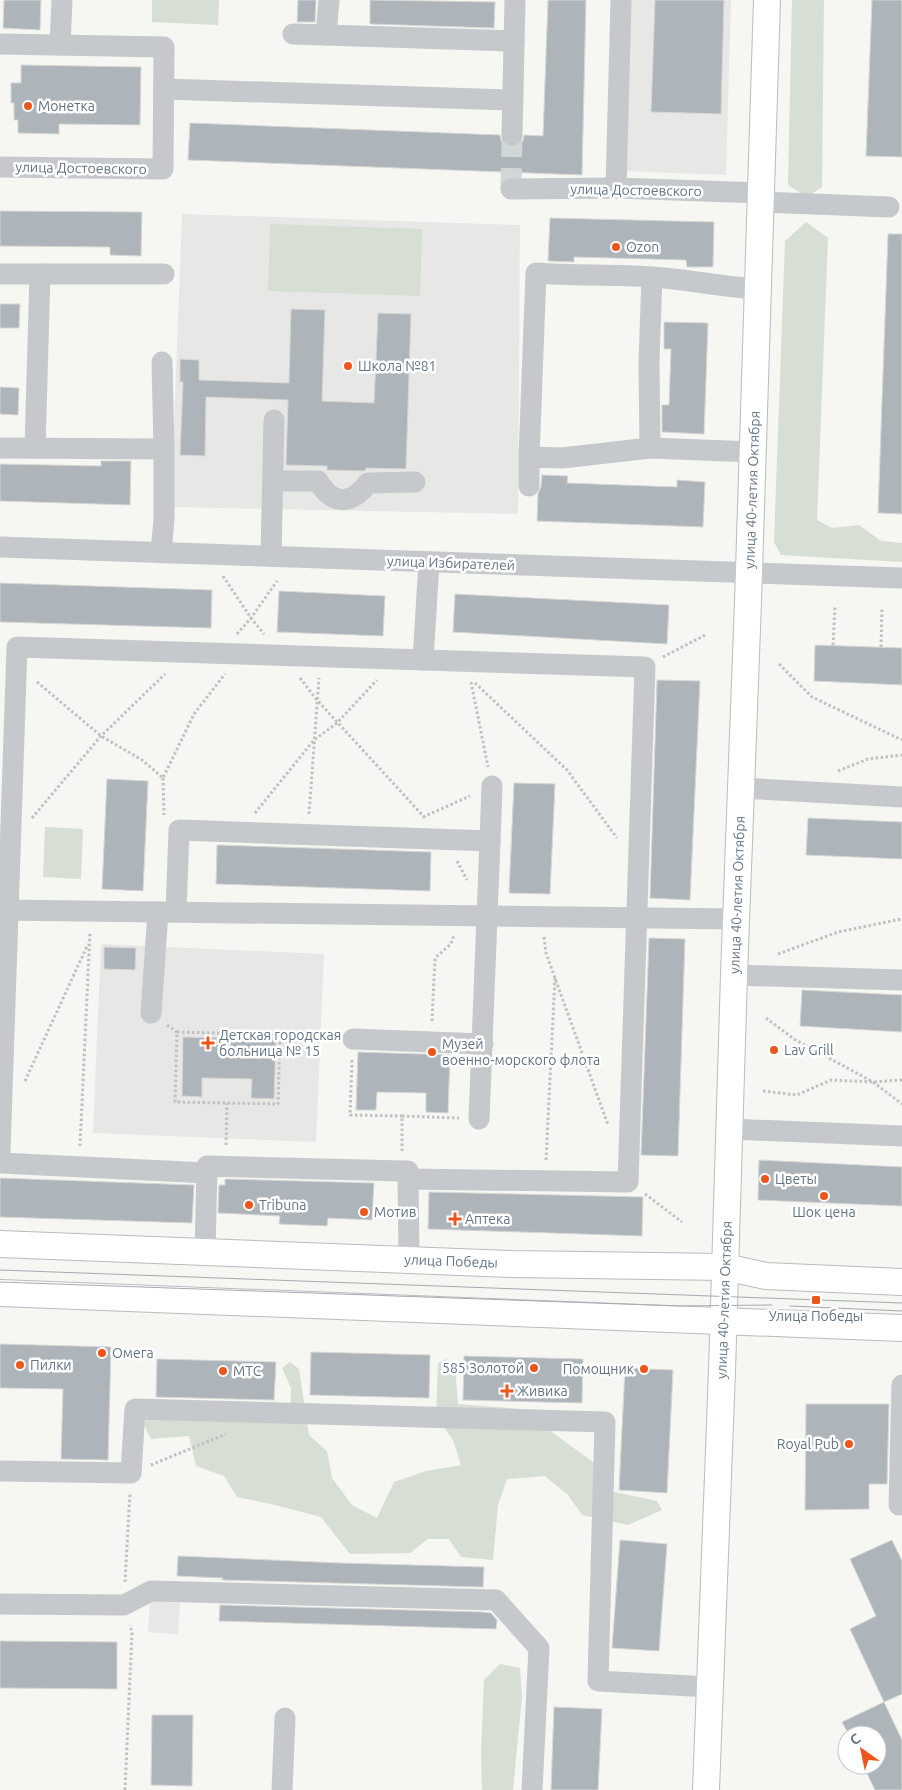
<svg xmlns="http://www.w3.org/2000/svg" width="902" height="1790" viewBox="0 0 902 1790" font-family="Ubuntu,sans-serif">
	<style>
		.built { fill: #e7e8e6 }
		.green { fill: #d7ded3 }
		.building { fill: #adb5bb; stroke: #d7d7d5 }
		.lines { fill: none; stroke-linecap: round; stroke-linejoin: round }
		.minor-tunnel { stroke: #d1d6d7; stroke-width: 21; stroke-dasharray: 21 11; stroke-linecap: butt }
		.major-casing { stroke: #b8bcc0; stroke-width: 28 }
		.path { stroke: #bfc1c3; stroke-width: 3; stroke-dasharray: 2.5 2.5; stroke-linecap: butt }
		.minor { stroke: #c5c9cc; stroke-width: 21 }
		.major { stroke: #fff; stroke-width: 26 }
		.tram { stroke: #a5abb1; stroke-width: 1 }
		.poi-dot { fill: #ec561c; stroke: #fff; stroke-width: 2 }
		.labels { text-anchor: middle; dominant-baseline: central; stroke-width: 5; stroke-linejoin: round; paint-order: stroke }
		.poi-label { font-size: 14px; fill: #637485; stroke: #fff; text-anchor: start }
		.street-label { font-size: 14px; fill: #637485; stroke: #fff }
	</style>
	<rect width="100%" height="100%" fill="#f6f6f2"/>
	<g class="built">
		<path d="M629,0H731L726,175L623,171Z"/>
		<path d="M182,214L520,225L518,514L171,507Z"/>
		<path d="M101,944L324,954L316,1142L93,1133Z"/>
		<path d="M150,1601L180,1603L178,1634L148,1632Z"/>
	</g>
	<g class="green">
		<path d="M152,0H219L218,25L152,22Z"/>
		<path d="M792,0H824L822,187L807,197L788,185Z"/>
		<path d="M806,222L828,238L817,520L832,528L859,525L881,541L902,543V562L781,555L774,542L785,241Z"/>
		<path d="M270,224L422,229L420,296L268,291Z"/>
		<path d="M45,827L83,829L81,879L43,877Z"/>
		<path d="M446,1359L455,1365L458,1404L535,1410L545,1427L597,1465L605,1490L657,1501L662,1510L628,1525L582,1515L568,1495L545,1476L507,1479L498,1505L493,1560L461,1557L449,1539H428L410,1553L350,1554L321,1517L271,1504L237,1497L224,1476L196,1466L189,1436L151,1439L143,1423L154,1414L290,1413L291,1388L282,1368L290,1362L299,1369L309,1435L327,1451L332,1478L352,1505L377,1518L394,1482L426,1471L461,1465L453,1440L436,1416L438,1363Z"/>
		<path d="M500,1664L520,1668L522,1696L513,1790H482L481,1754L484,1680Z"/>
	</g>
	<g class="building">
		<path d="M4,0H41L40,30L3,28Z"/>
		<path d="M298,0H316L315,22H297Z"/>
		<path d="M370,0L495,2L494,28L370,24Z"/>
		<path d="M548,0H586L582,175L188,160L190,123L500,135L501,141L505,145L511,147L518,146L523,141L524,135L543,136Z"/>
		<path d="M655,0H724L721,114L651,112Z"/>
		<path d="M872,0H902V157L866,156Z"/>
		<path d="M21,65L141,67L140,125L59,124V134L18,133V120H14V103H11V83H21Z"/>
		<path d="M0,211L142,212L141,256L110,255V247L0,246Z"/>
		<path d="M550,218L714,222L713,267H687L686,260L574,257V262L548,261Z"/>
		<path d="M888,234H902V514L878,513Z"/>
		<path d="M0,304H20L19,328H0Z"/>
		<path d="M291,309L325,310L322,401L374,403L378,313L411,314L406,469L366,468L365,471L327,470V466L286,465L288,400L206,397L205,456L180,455L183,382H180V359L199,360V380L289,383Z"/>
		<path d="M664,322L708,323L704,434L662,432V405H669L671,349H664Z"/>
		<path d="M0,387L19,388L18,415L0,414Z"/>
		<path d="M101,461H131L130,505L0,501V464L101,466Z"/>
		<path d="M542,475L568,476L567,483L677,487V480L705,482L703,527L537,521L538,494L541,486Z"/>
		<path d="M0,583L212,590L211,628L0,622Z"/>
		<path d="M279,591L385,596L383,636L277,632Z"/>
		<path d="M455,594L669,605L667,644L453,632Z"/>
		<path d="M815,645L902,648V685L814,681Z"/>
		<path d="M657,680L700,681L690,900L650,898Z"/>
		<path d="M107,779L148,781L143,891L102,889Z"/>
		<path d="M514,783L555,784L550,894L509,893Z"/>
		<path d="M808,818L902,822V859L806,855Z"/>
		<path d="M217,845L431,852L430,891L216,884Z"/>
		<path d="M649,938L685,939L678,1156L641,1155Z"/>
		<path d="M104,947L136,948L135,970L104,969Z"/>
		<path d="M802,990L902,995V1032L800,1026Z"/>
		<path d="M183,1037L276,1039L274,1099L251,1098L252,1079L202,1078V1097L182,1096Z"/>
		<path d="M358,1052L450,1055L448,1113L426,1112V1093L377,1092L376,1110H356Z"/>
		<path d="M759,1160L902,1167V1206L758,1200Z"/>
		<path d="M0,1178L194,1185L192,1223L0,1217Z"/>
		<path d="M225,1179L374,1183L372,1220L328,1218L327,1226L279,1224L280,1216L218,1213L219,1185H225Z"/>
		<path d="M429,1192L643,1197L642,1236L428,1229Z"/>
		<path d="M0,1344L111,1347L108,1460L61,1459L63,1389L0,1388Z"/>
		<path d="M311,1352L430,1355L429,1398L310,1395Z"/>
		<path d="M464,1356L583,1359L582,1403L463,1400Z"/>
		<path d="M157,1359L276,1362L274,1400L156,1397Z"/>
		<path d="M625,1368L673,1370L667,1493L619,1490Z"/>
		<path d="M806,1404H889L887,1484H869V1509L805,1510Z"/>
		<path d="M620,1540L667,1544L659,1651L612,1648Z"/>
		<path d="M892,1540L902,1561V1694L884,1702L850,1629L876,1616L850,1559Z"/>
		<path d="M178,1556L340,1563L484,1567L483,1587L222,1580L223,1578L177,1576Z"/>
		<path d="M220,1605L482,1612L491,1613L497,1620L496,1629L219,1621Z"/>
		<path d="M0,1641L117,1642V1689L0,1688Z"/>
		<path d="M884,1702L902,1740V1790H875L863,1765H877V1735H849L842,1722Z"/>
		<path d="M554,1707L602,1709L598,1790H551Z"/>
		<path d="M152,1715H193L192,1786L151,1785Z"/>
	</g>
	<g class="lines">
		<path class="minor-tunnel" d="M511,189L512,135"/>
		<defs>
			<g id="major">
				<path d="M0,1244L512,1264L725,1267L766,1276L902,1282"/>
				<path d="M0,1293L902,1328"/>
				<path d="M706,1790L722,1371L734,975L748,602L767,0"/>
			</g>
		</defs>
		<use href="#major" class="major-casing"/>
		<g class="path">
			<path d="M223,576L251,618L264,634"/>
			<path d="M237,634L251,618L277,581"/>
			<path d="M833,645L835,606"/>
			<path d="M881,647L882,608"/>
			<path d="M663,657L707,634"/>
			<path d="M779,664L812,697L902,740"/>
			<path d="M300,678L317,700L425,818"/>
			<path d="M37,682L101,736L142,760L163,778L194,714L225,674"/>
			<path d="M471,682L488,767"/>
			<path d="M475,683L567,770L617,838"/>
			<path d="M838,771L868,759L902,755"/>
			<path d="M163,778L164,815"/>
			<path d="M255,813L314,740L337,723L377,680"/>
			<path d="M309,814L319,678"/>
			<path d="M423,817L470,796"/>
			<path d="M32,818L101,736L165,674"/>
			<path d="M457,861L467,880"/>
			<path d="M544,937L546,953L608,1125"/>
			<path d="M778,954L838,932L902,919"/>
			<path d="M766,1018L794,1039L873,1082L902,1104"/>
			<path d="M432,1021L435,958L451,944L454,935"/>
			<path d="M167,1025L177,1032"/>
			<path d="M177,1032L280,1035L278,1104L175,1102Z"/>
			<path d="M352,1060L350,1115L402,1116"/>
			<path d="M25,1081L88,944"/>
			<path d="M763,1091L797,1095L831,1080L873,1082L902,1080"/>
			<path d="M226,1145L227,1103"/>
			<path d="M80,1146L90,932"/>
			<path d="M402,1151V1116L459,1118"/>
			<path d="M546,1160L555,978"/>
			<path d="M645,1194L682,1222"/>
			<path d="M151,1465L226,1434"/>
			<path d="M125,1582L130,1493"/>
			<path d="M125,1790L132,1633L130,1625"/>
		</g>
		<g class="minor">
			<path d="M293,34L514,41"/>
			<path d="M326,35L329,0"/>
			<path d="M0,44L164,47L163,169L0,167"/>
			<path d="M60,45L62,0"/>
			<path d="M164,89L513,100"/>
			<path d="M512,135L515,0"/>
			<path d="M616,188L621,0"/>
			<path d="M511,189L616,188L761,193"/>
			<path d="M761,202L889,207"/>
			<path d="M0,274H164"/>
			<path d="M162,362L164,449"/>
			<path d="M0,448L164,449V519L161,553"/>
			<path d="M35,448L40,274"/>
			<path d="M650,448L649,362L652,277"/>
			<path d="M529,457L536,273C575,276 613,274 651,277C687,279 722,287 758,289"/>
			<path d="M273,481H318C332,505 351,506 368,483L415,482"/>
			<path d="M529,486V457L562,458L650,448L753,452"/>
			<path d="M0,547L902,578"/>
			<path d="M271,556L274,420"/>
			<path d="M423,660L429,562"/>
			<path d="M741,788L902,797"/>
			<path d="M490,841L492,786"/>
			<path d="M0,910L736,919"/>
			<path d="M176,912L179,830L490,841L479,1119"/>
			<path d="M734,975L902,980"/>
			<path d="M151,1013L158,912"/>
			<path d="M353,1039L483,1044"/>
			<path d="M729,1129L902,1136"/>
			<path d="M0,1151L17,647L645,667L628,1182L408,1179"/>
			<path d="M0,1163L207,1173"/>
			<path d="M205,1252L207,1166L403,1171H408L409,1260"/>
			<path d="M0,1471L131,1473L135,1409L605,1422L598,1681L710,1687"/>
			<path d="M899,1505L902,1385"/>
			<path d="M0,1604L124,1605L151,1591L496,1600L539,1648L532,1790"/>
			<path d="M282,1790L285,1718"/>
		</g>
		<use href="#major" class="major"/>
		<g class="tram">
			<path d="M0,1270L902,1303"/>
			<path d="M0,1282L679,1306L772,1305"/>
			<path d="M790,1306L902,1311"/>
		</g>
	</g>
	<g class="poi-dot">
		<circle cx="28" cy="106" r="5"/>
		<circle cx="616" cy="247" r="5"/>
		<circle cx="348" cy="366" r="5"/>
		<path d="M205.5 1035.5h5v5h5v5h-5v5h-5v-5h-5v-5h5z"/>
		<circle cx="774" cy="1050" r="5"/>
		<circle cx="432" cy="1052" r="5"/>
		<circle cx="765" cy="1179" r="5"/>
		<circle cx="824" cy="1196" r="5"/>
		<circle cx="249" cy="1205" r="5"/>
		<circle cx="364" cy="1212" r="5"/>
		<path d="M452.5 1211.5h5v5h5v5h-5v5h-5v-5h-5v-5h5z"/>
		<rect x="811" y="1295" width="10" height="10" rx="2.5"/>
		<circle cx="102" cy="1353" r="5"/>
		<circle cx="20" cy="1365" r="5"/>
		<circle cx="534" cy="1368" r="5"/>
		<circle cx="644" cy="1369" r="5"/>
		<circle cx="223" cy="1371" r="5"/>
		<path d="M504.5 1383.5h5v5h5v5h-5v5h-5v-5h-5v-5h5z"/>
		<circle cx="849" cy="1444" r="5"/>
	</g>
	<g class="labels">
		<g class="poi-label">
			<text x="38" y="106">Монетка</text>
			<text x="626" y="247">Ozon</text>
			<text x="358" y="366">Школа №81</text>
			<text x="219" y="1035">Детская городская<tspan x="219" dy="16">больница № 15</tspan></text>
			<text x="442" y="1044">Музей<tspan x="442" dy="16">военно-морского флота</tspan></text>
			<text x="784" y="1050">Lav Grill</text>
			<text x="775" y="1179">Цветы</text>
			<text x="259" y="1205">Tribuna</text>
			<text x="374" y="1212">Мотив</text>
			<text x="824" y="1212" text-anchor="middle">Шок цена</text>
			<text x="465" y="1219">Аптека</text>
			<text x="816" y="1316" text-anchor="middle">Улица Победы</text>
			<text x="112" y="1353">Омега</text>
			<text x="30" y="1365">Пилки</text>
			<text x="524" y="1368" text-anchor="end">585 Золотой</text>
			<text x="634" y="1369" text-anchor="end">Помощник</text>
			<text x="233" y="1371">МТС</text>
			<text x="517" y="1391">Живика</text>
			<text x="839" y="1444" text-anchor="end">Royal Pub</text>
		</g>
		<g class="street-label">
			<text transform="translate(81 168) rotate(1)">улица Достоевского</text>
			<text transform="translate(636 190) rotate(1)">улица Достоевского</text>
			<text transform="translate(752 490) rotate(-88)">улица 40-летия Октября</text>
			<text transform="translate(451 563) rotate(2)">улица Избирателей</text>
			<text transform="translate(737 895) rotate(-88)">улица 40-летия Октября</text>
			<text transform="translate(451 1261) rotate(2)">улица Победы</text>
			<text transform="translate(724 1300) rotate(-88)">улица 40-летия Октября</text>
		</g>
	</g>
	<g transform="translate(862 1750) rotate(327)"><circle r="24" fill="#ffffff" stroke="#c1c7ce"/>
	<path d="M0-4L9 19L0 12L-9 19Z" fill="#ec561c"/>
	<text y="-8" font-size="14" font-weight="bold" text-anchor="middle" fill="#637485">С</text>
	</g>
</svg>
